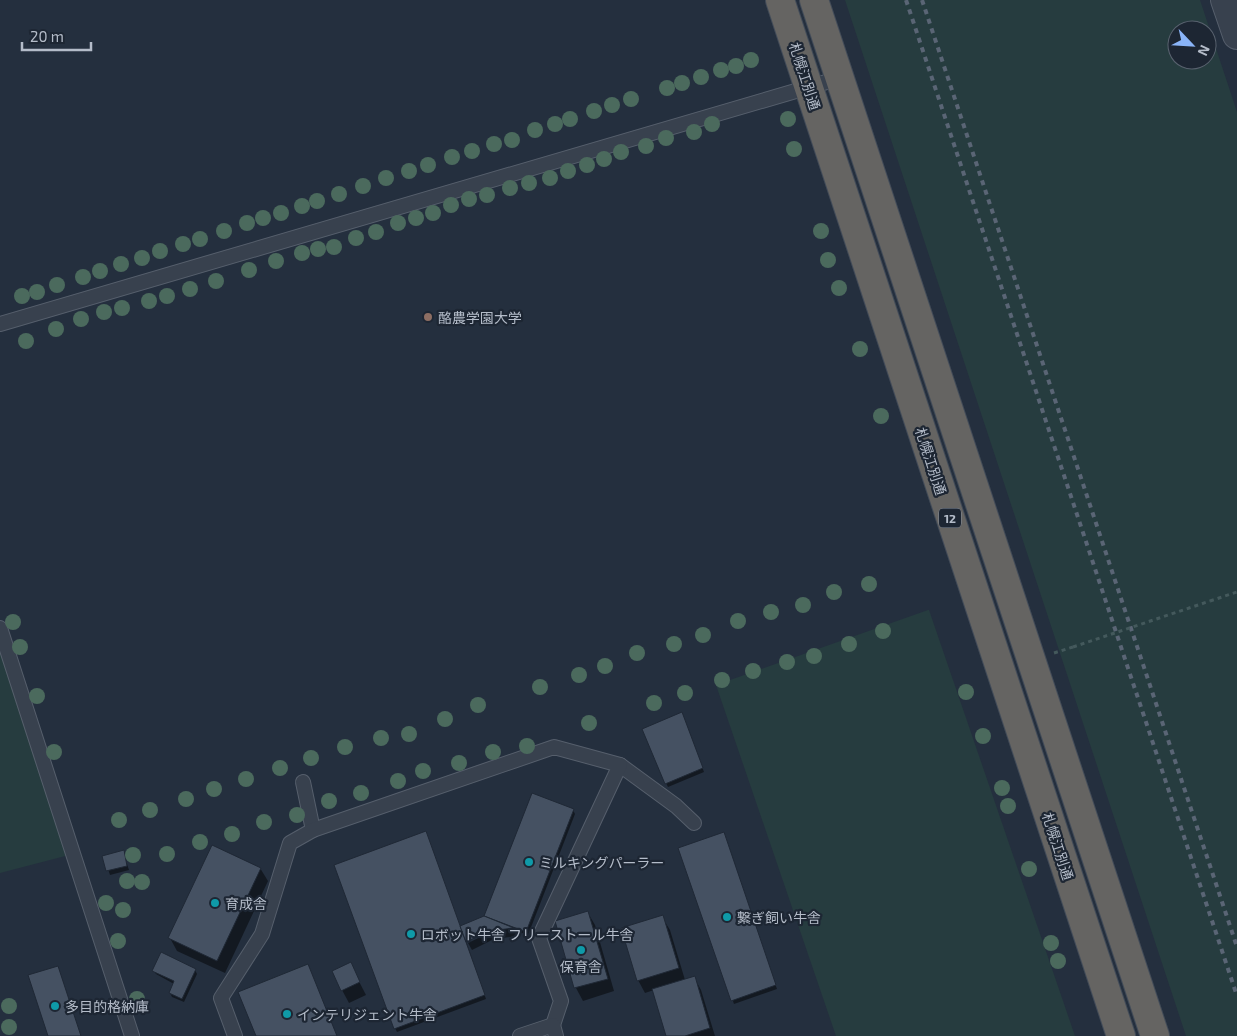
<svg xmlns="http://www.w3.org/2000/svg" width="1237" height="1036" viewBox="0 0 1237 1036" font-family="'Exo 2','Noto Sans JP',sans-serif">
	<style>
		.green { fill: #263c3f; fill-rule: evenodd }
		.shadow { fill: #0007 }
		.building { fill: #455162; stroke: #1f2835 }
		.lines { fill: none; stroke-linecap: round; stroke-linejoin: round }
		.service-casing { stroke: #565f6c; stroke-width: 16 }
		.minor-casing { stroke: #565f6c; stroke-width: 30 }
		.trunk-casing { stroke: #434c59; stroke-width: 30 }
		.path { stroke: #44595c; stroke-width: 3; stroke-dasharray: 4 4; stroke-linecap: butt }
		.service { stroke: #38414e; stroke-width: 14 }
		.minor { stroke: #38414e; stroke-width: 28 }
		.trunk { stroke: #656462; stroke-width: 28 }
		.rail { stroke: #5a6575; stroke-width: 4; stroke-dasharray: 5 5; stroke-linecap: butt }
		.path-bridge { stroke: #44595c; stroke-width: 3; stroke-dasharray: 4 4; stroke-linecap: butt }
		.tree { fill: #4b6a5d }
		.education-dot { fill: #8d6e63; stroke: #1d2633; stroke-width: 2 }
		.culture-dot { fill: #0f9aa8; stroke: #1d2633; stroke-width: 2 }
		.labels { text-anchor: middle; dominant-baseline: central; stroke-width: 4.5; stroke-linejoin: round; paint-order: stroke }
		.shield { fill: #1d2633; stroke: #878f9c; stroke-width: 1 }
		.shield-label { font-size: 12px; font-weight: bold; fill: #b4bcc9 }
		.street-label { font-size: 14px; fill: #b4bcc9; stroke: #1d2633 }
		.poi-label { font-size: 14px; fill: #b4bcc9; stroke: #1d2633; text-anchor: start }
	</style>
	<rect width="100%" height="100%" fill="#242f3e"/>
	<g class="green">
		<path d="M845,0H1200L1237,112V1036H1186ZM1177,30H1207V60H1177Z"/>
		<path d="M928,610H929L1075,1036H836L716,685Z"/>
		<path d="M0,628L73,854L0,873Z"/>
	</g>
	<g class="shadow">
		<path d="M683,718L704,772L668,787L666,783Z"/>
		<path d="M533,794L573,810L575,814L528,935L514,930L518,936L494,939L472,950L468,943L495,930L494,927L466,941L486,999L397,1032L395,1028L460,927L485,916Z"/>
		<path d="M725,838L777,989L734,1004L680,849Z"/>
		<path d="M123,852L129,870L110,875L104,857Z"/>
		<path d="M260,868L268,881L225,973L177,951L170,938Z"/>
		<path d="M588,913L595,925L614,991L583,1001L576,988L556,922Z"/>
		<path d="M662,917L670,930L685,980L694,977L701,990L715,1036H668L654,990L645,993L638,980Z"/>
		<path d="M350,964L366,995L349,1003L342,990Z"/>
		<path d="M195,970L197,974L184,1002L172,997L170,993L174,984L156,974L154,971Z"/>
	</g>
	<g class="building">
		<path d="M682,712L703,768L665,784L642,729Z"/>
		<path d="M532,793L574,809L526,932L484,916Z"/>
		<path d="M426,831L485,995L394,1029L334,865Z"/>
		<path d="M724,832L776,985L731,1001L678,848Z"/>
		<path d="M212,845L261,868L217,961L168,938Z"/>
		<path d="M124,850L127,866L106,871L102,856Z"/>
		<path d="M588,911L608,979L574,988L555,921Z"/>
		<path d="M663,915L679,968L637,981L621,928Z"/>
		<path d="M484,916L514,928L489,931L466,942L460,926Z"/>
		<path d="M161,952L196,969L182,999L169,993L174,981L152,971Z"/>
		<path d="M351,962L360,982L341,991L332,971Z"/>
		<path d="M308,964L337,1036H256L238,992Z"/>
		<path d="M58,966L81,1036H48L28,975Z"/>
		<path d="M695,976L710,1028L685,1036H666L652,989Z"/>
	</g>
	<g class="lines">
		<defs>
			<g id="service">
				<path d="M0,324L840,78"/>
				<path d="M0,628L132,1036"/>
				<path d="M620,765L676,806L694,823"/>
				<path d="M303,782L313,830"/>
				<path d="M235,1036L221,998L262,934L290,843L313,830L554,747L620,765L539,938L561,1001L553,1025"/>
				<path d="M520,1036L553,1025L556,1036"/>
			</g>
			<path id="minor" d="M1225,0L1237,35"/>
			<g id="trunk">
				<path d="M780,0L1121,1036"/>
				<path d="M814,0L1155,1036"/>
			</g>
		</defs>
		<use href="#service" class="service-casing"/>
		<use href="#minor" class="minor-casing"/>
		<use href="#trunk" class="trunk-casing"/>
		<g class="path">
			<path d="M1210,601L1237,592"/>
			<path d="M1054,653L1073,647"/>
		</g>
		<use href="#service" class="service"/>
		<use href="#minor" class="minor"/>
		<use href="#trunk" class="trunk"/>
		<g class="rail">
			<path d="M906,0L1237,996"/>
			<path d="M922,0L1237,947"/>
		</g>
		<path class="path-bridge" d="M1073,647L1210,601"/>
	</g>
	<g class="tree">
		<circle cx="751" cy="60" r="8"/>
		<circle cx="736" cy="66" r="8"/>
		<circle cx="721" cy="70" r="8"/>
		<circle cx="701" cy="77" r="8"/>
		<circle cx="682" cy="83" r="8"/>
		<circle cx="667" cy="88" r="8"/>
		<circle cx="631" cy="99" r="8"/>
		<circle cx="612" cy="105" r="8"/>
		<circle cx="594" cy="111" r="8"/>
		<circle cx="570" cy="119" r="8"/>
		<circle cx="788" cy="119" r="8"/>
		<circle cx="555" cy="124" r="8"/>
		<circle cx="712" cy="124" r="8"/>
		<circle cx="535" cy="130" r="8"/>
		<circle cx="694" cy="132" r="8"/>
		<circle cx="666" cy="138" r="8"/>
		<circle cx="512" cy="140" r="8"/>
		<circle cx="494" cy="144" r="8"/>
		<circle cx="646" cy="146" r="8"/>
		<circle cx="794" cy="149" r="8"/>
		<circle cx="472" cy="151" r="8"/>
		<circle cx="621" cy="152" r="8"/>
		<circle cx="452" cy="157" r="8"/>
		<circle cx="604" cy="159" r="8"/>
		<circle cx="428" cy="165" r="8"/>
		<circle cx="587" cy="165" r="8"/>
		<circle cx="409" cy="171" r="8"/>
		<circle cx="568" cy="171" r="8"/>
		<circle cx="386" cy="178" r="8"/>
		<circle cx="550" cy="178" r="8"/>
		<circle cx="529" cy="183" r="8"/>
		<circle cx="363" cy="186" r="8"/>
		<circle cx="510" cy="188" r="8"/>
		<circle cx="339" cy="194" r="8"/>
		<circle cx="487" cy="195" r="8"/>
		<circle cx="469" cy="199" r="8"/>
		<circle cx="317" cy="201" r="8"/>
		<circle cx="451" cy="205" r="8"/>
		<circle cx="302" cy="206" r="8"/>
		<circle cx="281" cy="213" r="8"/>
		<circle cx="433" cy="213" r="8"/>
		<circle cx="263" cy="218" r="8"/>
		<circle cx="416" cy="218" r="8"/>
		<circle cx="247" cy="223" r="8"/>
		<circle cx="398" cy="223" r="8"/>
		<circle cx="224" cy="231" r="8"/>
		<circle cx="821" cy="231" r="8"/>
		<circle cx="376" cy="232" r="8"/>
		<circle cx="356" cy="238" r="8"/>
		<circle cx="200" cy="239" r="8"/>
		<circle cx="183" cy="244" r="8"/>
		<circle cx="334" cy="247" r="8"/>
		<circle cx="318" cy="249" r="8"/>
		<circle cx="160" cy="251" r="8"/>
		<circle cx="302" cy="253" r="8"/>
		<circle cx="142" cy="258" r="8"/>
		<circle cx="828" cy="260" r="8"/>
		<circle cx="276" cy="261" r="8"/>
		<circle cx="121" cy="264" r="8"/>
		<circle cx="249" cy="270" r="8"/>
		<circle cx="100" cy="271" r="8"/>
		<circle cx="83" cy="277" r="8"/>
		<circle cx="216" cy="281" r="8"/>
		<circle cx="57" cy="285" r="8"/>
		<circle cx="839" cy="288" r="8"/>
		<circle cx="190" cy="289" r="8"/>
		<circle cx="37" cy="292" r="8"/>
		<circle cx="22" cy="296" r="8"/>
		<circle cx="167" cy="296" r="8"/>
		<circle cx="149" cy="301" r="8"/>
		<circle cx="122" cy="308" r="8"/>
		<circle cx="104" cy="312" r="8"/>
		<circle cx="81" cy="319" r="8"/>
		<circle cx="56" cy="329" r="8"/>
		<circle cx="26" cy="341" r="8"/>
		<circle cx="860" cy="349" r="8"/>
		<circle cx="881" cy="416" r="8"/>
		<circle cx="869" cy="584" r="8"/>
		<circle cx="834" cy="592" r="8"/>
		<circle cx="803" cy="605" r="8"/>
		<circle cx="771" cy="612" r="8"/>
		<circle cx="738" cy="621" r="8"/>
		<circle cx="13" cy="622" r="8"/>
		<circle cx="883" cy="631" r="8"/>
		<circle cx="703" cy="635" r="8"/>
		<circle cx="674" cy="644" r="8"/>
		<circle cx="849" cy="644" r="8"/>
		<circle cx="20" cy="647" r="8"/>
		<circle cx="637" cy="653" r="8"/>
		<circle cx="814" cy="656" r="8"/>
		<circle cx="787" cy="662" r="8"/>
		<circle cx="605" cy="666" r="8"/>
		<circle cx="753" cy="671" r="8"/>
		<circle cx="579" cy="675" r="8"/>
		<circle cx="722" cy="680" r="8"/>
		<circle cx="540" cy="687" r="8"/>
		<circle cx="966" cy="692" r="8"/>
		<circle cx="685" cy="693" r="8"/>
		<circle cx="37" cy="696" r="8"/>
		<circle cx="654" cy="703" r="8"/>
		<circle cx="478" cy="705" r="8"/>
		<circle cx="445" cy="719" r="8"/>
		<circle cx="589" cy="723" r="8"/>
		<circle cx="409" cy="734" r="8"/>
		<circle cx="983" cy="736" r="8"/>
		<circle cx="381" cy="738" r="8"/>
		<circle cx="527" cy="746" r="8"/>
		<circle cx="345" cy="747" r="8"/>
		<circle cx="54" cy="752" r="8"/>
		<circle cx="493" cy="752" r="8"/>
		<circle cx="311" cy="758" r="8"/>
		<circle cx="459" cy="763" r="8"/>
		<circle cx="280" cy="768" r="8"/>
		<circle cx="423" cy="771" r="8"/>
		<circle cx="246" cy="779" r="8"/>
		<circle cx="398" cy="781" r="8"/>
		<circle cx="1002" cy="788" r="8"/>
		<circle cx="214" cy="789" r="8"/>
		<circle cx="361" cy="793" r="8"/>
		<circle cx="186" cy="799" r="8"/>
		<circle cx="329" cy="801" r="8"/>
		<circle cx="1008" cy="806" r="8"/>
		<circle cx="150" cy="810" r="8"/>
		<circle cx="297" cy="815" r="8"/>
		<circle cx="119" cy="820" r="8"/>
		<circle cx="264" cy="822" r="8"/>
		<circle cx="232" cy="834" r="8"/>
		<circle cx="200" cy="842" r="8"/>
		<circle cx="167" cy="854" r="8"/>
		<circle cx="133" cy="855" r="8"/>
		<circle cx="1029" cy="869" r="8"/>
		<circle cx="127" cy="881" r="8"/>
		<circle cx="142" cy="882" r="8"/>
		<circle cx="106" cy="903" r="8"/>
		<circle cx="123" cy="910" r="8"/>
		<circle cx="118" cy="941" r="8"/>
		<circle cx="1051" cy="943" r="8"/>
		<circle cx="1058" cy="961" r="8"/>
		<circle cx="137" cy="999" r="8"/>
		<circle cx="9" cy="1006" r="8"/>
		<circle cx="9" cy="1027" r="8"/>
	</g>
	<circle class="education-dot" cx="428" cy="317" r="5"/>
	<g class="culture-dot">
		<circle cx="529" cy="862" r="5"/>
		<circle cx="215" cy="903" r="5"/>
		<circle cx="727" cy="917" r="5"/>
		<circle cx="411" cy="934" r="5"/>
		<circle cx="581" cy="950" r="5"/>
		<circle cx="55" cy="1006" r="5"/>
		<circle cx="287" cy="1014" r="5"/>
	</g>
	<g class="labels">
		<rect class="shield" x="939" y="508.5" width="22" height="19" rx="4"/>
		<g class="shield-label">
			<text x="950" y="518">12</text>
		</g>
		<g class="street-label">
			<text transform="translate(805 76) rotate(72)">札幌江別通</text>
			<text transform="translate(931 461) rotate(72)">札幌江別通</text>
			<text transform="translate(1058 846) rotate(72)">札幌江別通</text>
		</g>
		<g class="poi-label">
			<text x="438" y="317">酪農学園大学</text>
			<text x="539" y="862">ミルキングパーラー</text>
			<text x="225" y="903">育成舎</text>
			<text x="737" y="917">繋ぎ飼い牛舎</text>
			<text x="421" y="934">ロボット牛舎 フリーストール牛舎</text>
			<text x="581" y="966" text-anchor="middle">保育舎</text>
			<text x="65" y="1006">多目的格納庫</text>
			<text x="297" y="1014">インテリジェント牛舎</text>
		</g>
	</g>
	<g transform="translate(1192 45) rotate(115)"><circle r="24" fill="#1d2633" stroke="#59626f"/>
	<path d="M0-4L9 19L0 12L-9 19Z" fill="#8ab4f8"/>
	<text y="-8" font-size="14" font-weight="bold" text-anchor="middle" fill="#b4bcc9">N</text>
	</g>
	<path d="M22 42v8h69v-8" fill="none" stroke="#b4bcc9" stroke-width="2.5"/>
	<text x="30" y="42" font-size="15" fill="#b4bcc9" stroke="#1d2633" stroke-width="4" paint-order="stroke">20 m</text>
</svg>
